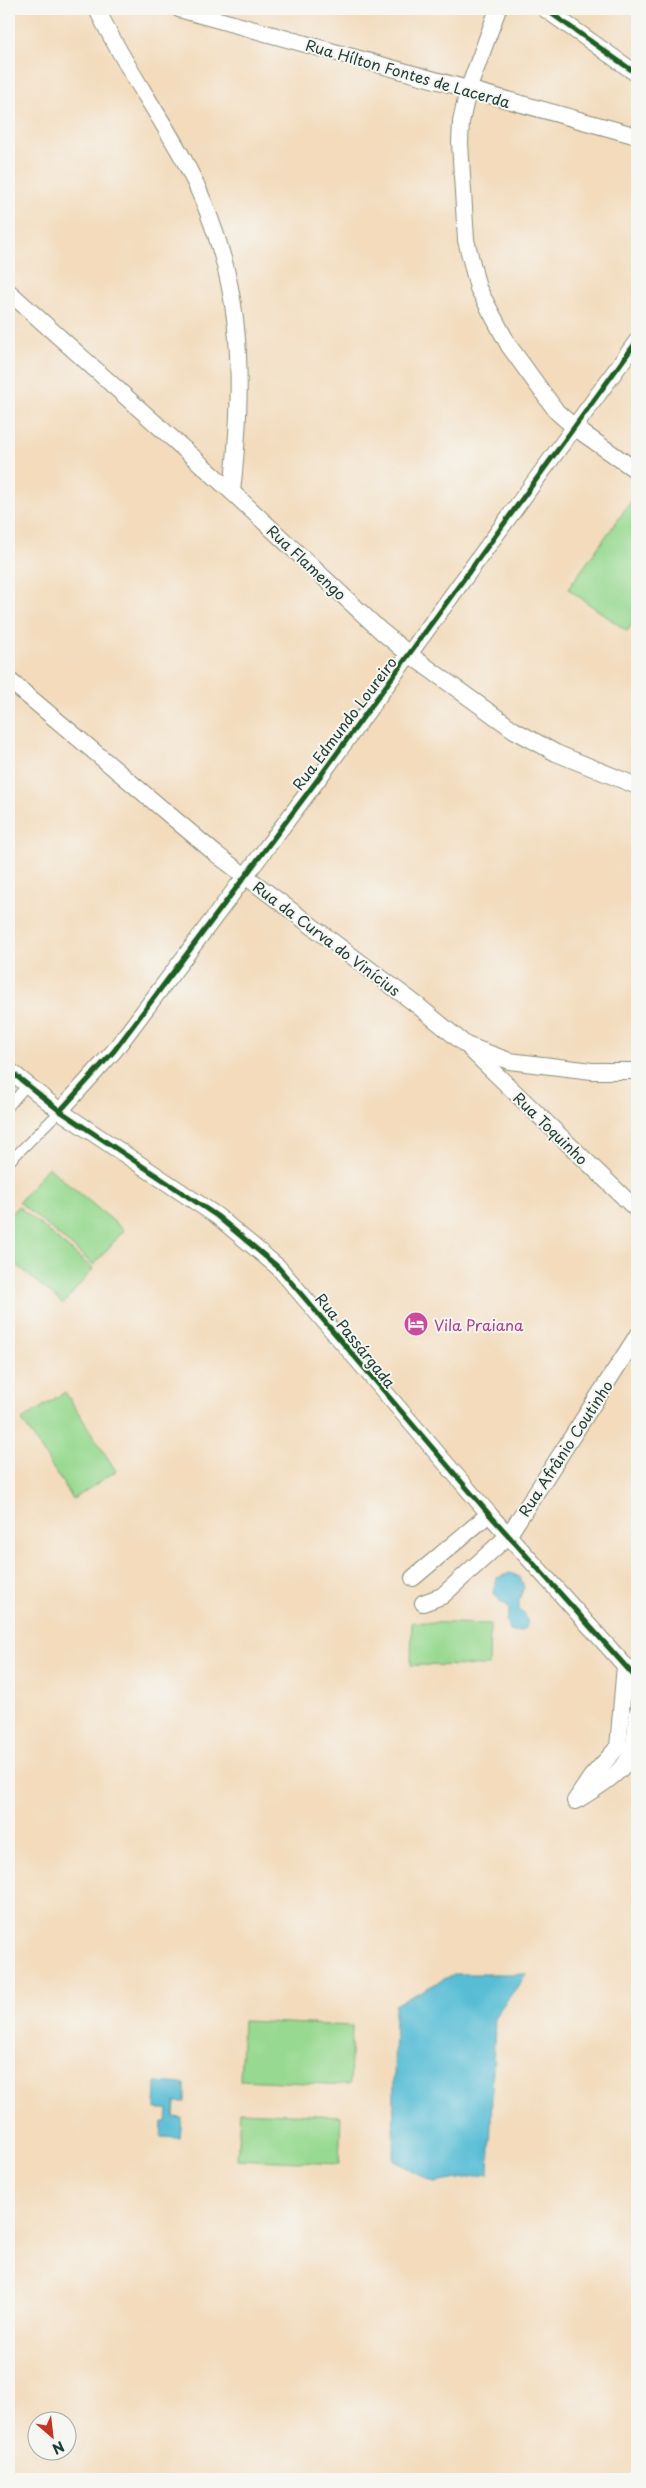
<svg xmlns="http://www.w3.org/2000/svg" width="646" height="2488" viewBox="0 0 646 2488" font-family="'Playpen Sans',sans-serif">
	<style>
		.green { fill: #97d990; stroke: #5b8b62 }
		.water { fill: #57bdd5; stroke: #3b7d84 }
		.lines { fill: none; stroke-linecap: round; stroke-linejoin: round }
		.service-casing { stroke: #898c78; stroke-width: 11 }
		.minor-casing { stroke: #898c78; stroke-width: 18 }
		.service { stroke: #fff; stroke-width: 9 }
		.minor { stroke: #fff; stroke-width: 16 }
		.cycleway-casing { stroke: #f6f6f2; stroke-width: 8 }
		.cycleway { stroke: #1b5e20; stroke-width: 5 }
		.labels { text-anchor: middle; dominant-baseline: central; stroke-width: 4; stroke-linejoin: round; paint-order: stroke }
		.street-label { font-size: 15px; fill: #1f3d34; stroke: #f6f6f2 }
		.hotel-label { font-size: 15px; fill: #b23c85; stroke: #f6f6f2; text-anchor: start }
	</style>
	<rect width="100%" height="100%" fill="#f6f6f2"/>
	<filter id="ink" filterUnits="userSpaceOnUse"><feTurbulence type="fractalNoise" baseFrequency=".02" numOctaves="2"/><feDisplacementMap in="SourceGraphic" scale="10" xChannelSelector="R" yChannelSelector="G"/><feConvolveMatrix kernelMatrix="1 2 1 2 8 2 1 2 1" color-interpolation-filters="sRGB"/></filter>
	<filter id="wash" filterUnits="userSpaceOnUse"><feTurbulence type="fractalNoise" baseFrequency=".0096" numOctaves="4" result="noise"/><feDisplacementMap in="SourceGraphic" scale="20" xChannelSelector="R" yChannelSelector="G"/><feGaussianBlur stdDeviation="1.12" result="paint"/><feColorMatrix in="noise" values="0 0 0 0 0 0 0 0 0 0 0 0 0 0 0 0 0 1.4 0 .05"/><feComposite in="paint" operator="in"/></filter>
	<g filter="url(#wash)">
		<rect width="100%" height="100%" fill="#f3dbbc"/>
		<g class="green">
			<path d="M637,493V617L627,631L568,589Z"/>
			<path d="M48,1167L124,1230L94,1265L19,1202Z"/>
			<path d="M18,1206L93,1269L63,1304L9,1258V1216Z"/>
			<path d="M65,1392L116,1471L73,1499L22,1420Z"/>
			<path d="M412,1622L490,1624L489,1666L411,1665Z"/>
			<path d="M243,2021L352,2026L350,2085L240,2080Z"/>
			<path d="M240,2112L341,2116L339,2164L237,2159Z"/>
		</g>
		<g class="water">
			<path d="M510,1573L520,1577L524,1587L519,1600V1610L525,1615L528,1623C524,1631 519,1634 510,1631L506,1621L509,1612L508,1606L500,1601L494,1593L497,1578Z"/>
			<path d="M454,1974H527L495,2016L489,2174L435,2183L393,2160L395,2005Z"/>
			<path d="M156,2082L185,2084V2102H175L174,2117L182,2118L180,2138L161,2137L162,2122H167L168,2109H155Z"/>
		</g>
	</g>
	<g filter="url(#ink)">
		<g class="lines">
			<defs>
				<g id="service">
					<path d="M9,1106L27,1085"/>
					<path d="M9,1162L60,1111"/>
				</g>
				<g id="minor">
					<path d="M97,9C122,62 156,109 184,160C244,274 245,367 232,492"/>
					<path d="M179,9L637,136"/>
					<path d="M498,9L468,90L461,122L460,143L466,240L478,288L509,346L557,412L574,427L637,471"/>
					<path d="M545,9L637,74"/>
					<path d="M9,292L232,492L381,631L410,655L514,730L556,753L637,786"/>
					<path d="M9,680L216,854L417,1005L466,1045L509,1061L592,1071H637"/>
					<path d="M471,1050L637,1210"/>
					<path d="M9,1070L60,1111L217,1216L278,1267L489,1514L637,1679"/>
					<path d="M60,1111L114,1051L324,771L637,341"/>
					<path d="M413,1578L489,1514"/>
					<path d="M423,1603L442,1596L508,1536L637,1336"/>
					<path d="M579,1799C595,1789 626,1771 632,1752C636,1740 636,1725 637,1713"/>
					<path d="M575,1801L591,1777L618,1747L625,1665"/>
				</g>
			</defs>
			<use href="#service" class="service-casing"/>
			<use href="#minor" class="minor-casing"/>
			<use href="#service" class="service"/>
			<use href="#minor" class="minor"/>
			<defs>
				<g id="cycleway">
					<path d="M545,9L637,74"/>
					<path d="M9,1070L60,1111L217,1216L278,1267L489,1514L637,1679"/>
					<path d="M60,1111L114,1051L324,771L637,341"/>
				</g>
			</defs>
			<use href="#cycleway" class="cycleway-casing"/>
			<use href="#cycleway" class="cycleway"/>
		</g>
	</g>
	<defs>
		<symbol id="hotel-disc" viewBox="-11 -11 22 22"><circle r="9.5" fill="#d1479c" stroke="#f6f6f2"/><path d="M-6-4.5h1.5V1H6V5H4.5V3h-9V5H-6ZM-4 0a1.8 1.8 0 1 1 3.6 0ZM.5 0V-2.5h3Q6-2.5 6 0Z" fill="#fff"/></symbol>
	</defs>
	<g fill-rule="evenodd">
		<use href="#hotel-disc" x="402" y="1310" width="28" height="28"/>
	</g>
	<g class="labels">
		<g class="street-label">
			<text transform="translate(408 73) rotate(16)">Rua Hílton Fontes de Lacerda</text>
			<text transform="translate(307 562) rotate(43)">Rua Flamengo</text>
			<text transform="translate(344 723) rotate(-53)">Rua Edmundo Loureiro</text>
			<text transform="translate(327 938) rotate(37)">Rua da Curva do Vinícius</text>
			<text transform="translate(551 1128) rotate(44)">Rua Toquinho</text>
			<text transform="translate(356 1340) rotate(51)">Rua Passárgada</text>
			<text transform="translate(565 1448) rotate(-57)">Rua Afrânio Coutinho</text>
		</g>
		<g class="hotel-label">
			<text x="434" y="1324">Vila Praiana</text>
		</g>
	</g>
	<rect width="646" height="2488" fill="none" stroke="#f6f6f2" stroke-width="30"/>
	<g transform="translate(52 2436) rotate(152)"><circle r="24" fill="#f6f6f2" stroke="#a0aca6"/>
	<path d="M0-4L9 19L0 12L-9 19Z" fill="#c8321e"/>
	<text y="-8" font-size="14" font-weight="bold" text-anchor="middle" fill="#1f3d34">N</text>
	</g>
</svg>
